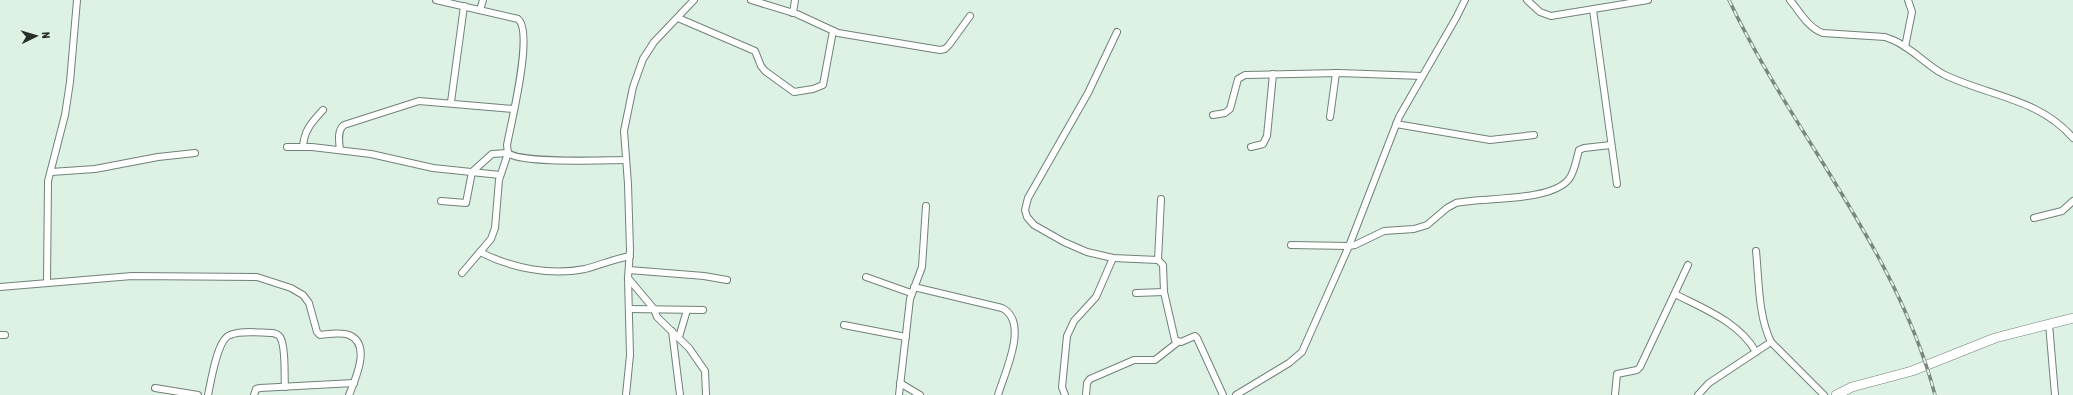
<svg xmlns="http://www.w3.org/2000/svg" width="2073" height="395" viewBox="0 0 2073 395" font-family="'Asap Condensed',sans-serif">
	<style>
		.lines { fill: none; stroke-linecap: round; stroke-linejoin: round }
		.street-casing { stroke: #718278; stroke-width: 8 }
		.secondary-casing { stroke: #718278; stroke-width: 10 }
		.street { stroke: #fff; stroke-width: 6 }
		.secondary { stroke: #fff; stroke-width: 9 }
		.rail-casing { stroke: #7a877f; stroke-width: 3.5 }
		.rail { stroke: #def1e5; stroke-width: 2; stroke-dasharray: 6; stroke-linecap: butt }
	</style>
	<rect width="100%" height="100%" fill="#def1e5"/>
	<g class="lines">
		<defs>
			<g id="street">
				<path d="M436,0L518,19C534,32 511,123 507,145L508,153C522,164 603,160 625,160"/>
				<path d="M751,0L797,14L838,33L940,50L945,49L949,45L970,16"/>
				<path d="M1527,0L1540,12L1551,16L1648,0"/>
				<path d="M1790,0C1800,12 1808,28 1823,33L1885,37L1893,40C1912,48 1925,64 1943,74C1987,96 2039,98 2073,138"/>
				<path d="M480,10L483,0"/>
				<path d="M1593,10L1617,184"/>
				<path d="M793,13L795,0"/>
				<path d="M678,18L755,51L761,66L765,71L794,92L813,89L823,85L833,31"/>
				<path d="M1117,32L1088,93L1028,198L1025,210L1027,217L1034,225L1064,242L1087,252L1113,258L1158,260L1163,265L1164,292L1175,340L1181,342L1195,336L1197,338L1223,395"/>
				<path d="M1905,47L1912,12L1908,0"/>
				<path d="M451,102L464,6"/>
				<path d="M1213,115L1225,113L1230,109L1238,79L1245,75L1339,73L1422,76"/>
				<path d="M1330,117L1336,73"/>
				<path d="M1396,124L1490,140L1534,135"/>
				<path d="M287,147H312L371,154L433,168L500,175"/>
				<path d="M303,147C304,130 312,122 323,110"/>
				<path d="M1251,147L1263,144L1267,136L1273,74"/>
				<path d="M340,150C339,142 337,130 344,125L419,101L514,109"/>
				<path d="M51,172L95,169L158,157L195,153"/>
				<path d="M441,201L466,203L472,172L492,154L508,153"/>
				<path d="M2034,218L2062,211L2073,201"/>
				<path d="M1291,245L1349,246L1355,245L1384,231L1414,229L1427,225L1447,208L1456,203C1484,197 1551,202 1569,179C1575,171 1576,160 1579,150L1584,148L1611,145"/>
				<path d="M1756,251C1759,280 1758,315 1771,342L1824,395"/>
				<path d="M480,252C511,268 551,276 585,269C600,265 614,259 630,256"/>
				<path d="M1158,260L1161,199"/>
				<path d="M629,270L704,276L727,280"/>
				<path d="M462,273L491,239L495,228L499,180L508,153"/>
				<path d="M866,277L911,293"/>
				<path d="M628,278L654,309L657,317L689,348L705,371L706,395"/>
				<path d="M47,283L48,181L65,115L70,82L77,0"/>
				<path d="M0,287L132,276L257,277L291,288L303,295L309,303L317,332L320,335C329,334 341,332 349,335C372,344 355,380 349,395"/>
				<path d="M914,287L1002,308C1030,322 1004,374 998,395"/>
				<path d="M1136,293L1164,292"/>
				<path d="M1675,294C1704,309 1739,322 1756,352"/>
				<path d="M629,309L703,310"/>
				<path d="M2049,324L2055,395"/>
				<path d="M844,325L906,337"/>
				<path d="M672,331L680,395"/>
				<path d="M0,335H5"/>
				<path d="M679,337L687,310"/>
				<path d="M900,383L920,395"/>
				<path d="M155,388L198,395"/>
				<path d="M208,395C211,382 217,339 230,335C241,330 261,333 273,333C277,334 280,335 281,339C286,350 284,374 285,387"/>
				<path d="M254,395L256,389L260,388L354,383"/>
				<path d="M626,395L630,355L628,278L630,250L628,184L624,131L633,87L643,59L654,42L694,0"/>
				<path d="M899,395L910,299L922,267L926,206"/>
				<path d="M1065,395L1062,387L1067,336L1074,321L1096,297L1113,258"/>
				<path d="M1086,395L1087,383L1090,379L1134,360H1155L1178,342"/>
				<path d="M1236,395L1289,363L1302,352L1349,246L1399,117L1456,18L1465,0"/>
				<path d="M1615,395L1617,374L1637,370L1640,367L1688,265"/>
				<path d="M1698,395L1709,383L1771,342"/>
			</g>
			<path id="secondary" d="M1836,395L1852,387L1912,371L1995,338L2073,318"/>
		</defs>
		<use href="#street" class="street-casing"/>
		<use href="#secondary" class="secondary-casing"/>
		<use href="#street" class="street"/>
		<use href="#secondary" class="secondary"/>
		<defs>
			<path id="rail" d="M1729,0C1792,133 1897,250 1935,395"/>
		</defs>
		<use href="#rail" class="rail-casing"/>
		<use href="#rail" class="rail"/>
	</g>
	<g transform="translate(36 36) rotate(85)" stroke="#def1e5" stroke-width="3" paint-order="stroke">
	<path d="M0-3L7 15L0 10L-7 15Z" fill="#262e29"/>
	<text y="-6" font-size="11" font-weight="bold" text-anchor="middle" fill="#262e29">N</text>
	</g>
</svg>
